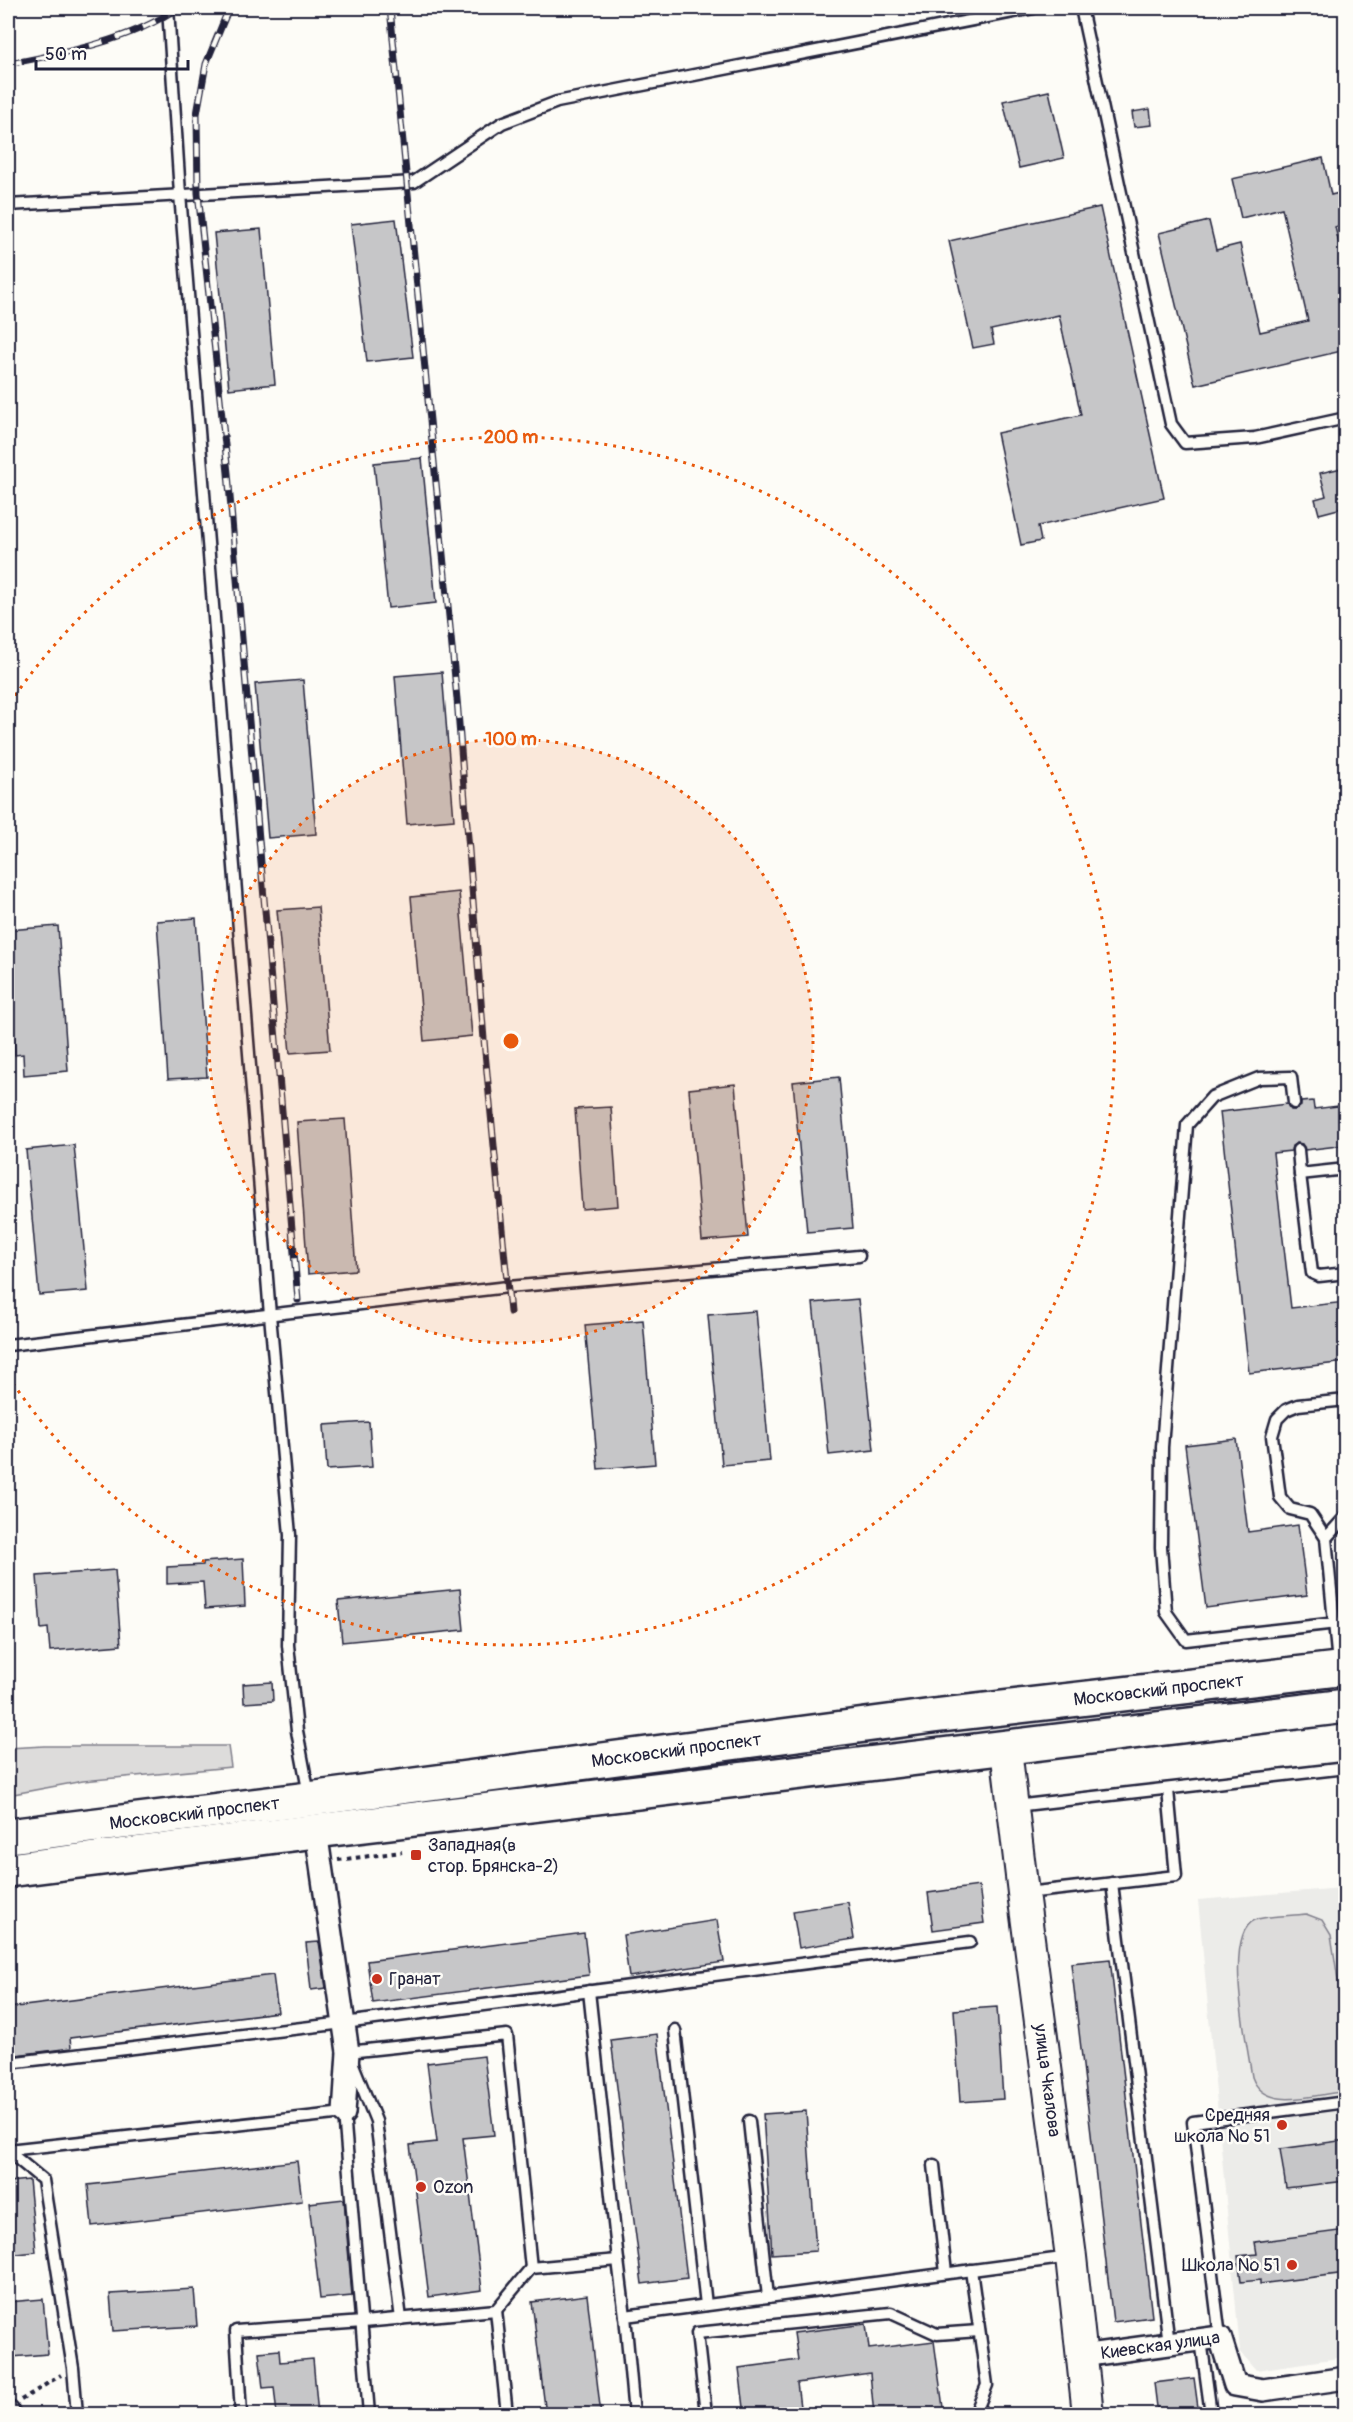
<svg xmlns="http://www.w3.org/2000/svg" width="1353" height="2422" viewBox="0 0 1353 2422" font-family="Pangolin,sans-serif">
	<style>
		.built { fill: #ecece9 }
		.green { fill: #dddcdb; stroke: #807f8b; stroke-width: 1.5 }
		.building { fill: #c6c6c8; stroke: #22223b; stroke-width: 1.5 }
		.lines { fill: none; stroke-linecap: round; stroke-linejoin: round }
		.lane-casing { stroke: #22223b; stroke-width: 15 }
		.street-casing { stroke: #22223b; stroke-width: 26 }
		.secondary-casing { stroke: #22223b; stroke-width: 34 }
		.primary-casing { stroke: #22223b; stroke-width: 38 }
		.path { stroke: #22223b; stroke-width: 4; stroke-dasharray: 4.5 4.5; stroke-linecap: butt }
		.lane { stroke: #fdfcf7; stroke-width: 10 }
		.street { stroke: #fdfcf7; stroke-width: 21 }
		.secondary { stroke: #fdfcf7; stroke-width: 30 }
		.primary { stroke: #fdfcf7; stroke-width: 33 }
		.rail-casing { stroke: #22223b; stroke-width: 7 }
		.rail { stroke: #fdfcf7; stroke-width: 4.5; stroke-dasharray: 14; stroke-linecap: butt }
		.ring { fill: none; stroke: #e8590c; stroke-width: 3; stroke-dasharray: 3 6 }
		.poi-dot { fill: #c8321e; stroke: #fdfcf7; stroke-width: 2 }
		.labels { text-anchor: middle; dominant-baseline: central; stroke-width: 5; stroke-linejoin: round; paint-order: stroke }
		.street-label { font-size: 18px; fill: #22223b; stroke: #fdfcf7 }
		.poi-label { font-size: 18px; fill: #22223b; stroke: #fdfcf7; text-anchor: start }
		.centre { fill: #e8590c; stroke: #fdfcf7; stroke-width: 3 }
		.ring-label { font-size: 18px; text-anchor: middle; font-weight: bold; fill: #e8590c; stroke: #fdfcf7; stroke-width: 5; stroke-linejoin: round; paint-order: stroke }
	</style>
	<rect width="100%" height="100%" fill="#fdfcf7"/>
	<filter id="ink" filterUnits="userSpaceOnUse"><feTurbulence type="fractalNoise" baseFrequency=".0167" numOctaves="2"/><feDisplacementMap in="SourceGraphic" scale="12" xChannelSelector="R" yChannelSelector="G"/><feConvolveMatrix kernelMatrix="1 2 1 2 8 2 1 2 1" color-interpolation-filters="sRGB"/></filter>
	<g filter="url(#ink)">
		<path class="built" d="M1342,1888L1346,1910L1345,2357L1256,2370L1240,2351L1239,2340L1198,1900Z"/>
		<g class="green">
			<path d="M44,1746H228L231,1767L83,1781L8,1795V1748Z"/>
			<path d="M1306,1914L1322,1920L1331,1935L1345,2025V2089L1340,2092C1312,2095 1265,2112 1252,2077C1248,2048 1222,1934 1255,1920C1267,1915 1292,1916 1306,1914Z"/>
		</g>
		<g class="building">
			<path d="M1049,91L1064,158L1019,168L1003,101Z"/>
			<path d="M1150,109L1152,125L1134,127L1132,112Z"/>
			<path d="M1323,158L1331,195L1339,193L1346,223L1335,227L1346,272V350L1195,385L1159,233L1209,221L1216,250L1240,244L1260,332L1308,321L1282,208L1241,218L1232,179Z"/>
			<path d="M1100,207L1164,498L1038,526L1041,541L1021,545L997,433L1081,415L1059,315L991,330L994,344L973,348L949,241Z"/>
			<path d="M396,219L413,357L367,362L351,224Z"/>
			<path d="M261,229L275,384L229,389L214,233Z"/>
			<path d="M422,458L436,603L388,608L374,463Z"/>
			<path d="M1346,467V507L1319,514L1315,499L1326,496L1320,473Z"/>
			<path d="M442,672L454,820L407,824L395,676Z"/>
			<path d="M303,680L316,834L268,838L255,684Z"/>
			<path d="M459,892L472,1036L424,1041L411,897Z"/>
			<path d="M318,907L330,1050L290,1053L277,910Z"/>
			<path d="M196,918L207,1077L168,1079L157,921Z"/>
			<path d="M58,926L68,1071L24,1075L23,1054L15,1055L8,930Z"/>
			<path d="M839,1077L853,1228L807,1232L793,1082Z"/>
			<path d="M735,1084L748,1237L702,1241L689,1089Z"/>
			<path d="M1313,1101L1314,1109L1346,1105V1145L1305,1150L1302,1144L1297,1143L1292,1146L1291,1151L1273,1153L1291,1308L1346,1302V1362L1249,1373L1220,1112L1287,1104L1291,1110H1295L1301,1106V1102Z"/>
			<path d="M611,1107L618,1206L582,1209L575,1109Z"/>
			<path d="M345,1119L356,1270L308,1274L297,1122Z"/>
			<path d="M74,1145L88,1291L39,1295L26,1150Z"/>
			<path d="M858,1299L874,1450L829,1455L813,1303Z"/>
			<path d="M756,1311L770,1461L722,1465L708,1315Z"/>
			<path d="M643,1320L655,1464L598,1469L585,1325Z"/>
			<path d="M369,1422L372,1467L327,1470L324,1425Z"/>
			<path d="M1236,1439L1248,1532L1298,1525L1307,1595L1206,1608L1185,1445Z"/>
			<path d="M243,1559L245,1606L205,1609L203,1582L167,1584V1567L203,1565V1562Z"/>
			<path d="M115,1570L121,1645L50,1651L48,1628L41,1629L37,1576Z"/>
			<path d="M460,1589L464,1630L342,1642L338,1601Z"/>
			<path d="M272,1682L273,1701L244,1703L243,1684Z"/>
			<path d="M979,1886L984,1923L933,1930L928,1893Z"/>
			<path d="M848,1902L854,1939L799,1948L793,1911Z"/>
			<path d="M717,1920L724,1962L629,1977L623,1935Z"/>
			<path d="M584,1933L589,1975L373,2003L367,1961Z"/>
			<path d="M319,1942L326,1988L311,1990L306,1943Z"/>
			<path d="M1110,1959L1152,2317L1113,2322L1071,1963Z"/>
			<path d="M273,1975L278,2012L70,2038L71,2048L8,2056V2008Z"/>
			<path d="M997,2007L1003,2099L960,2102L954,2010Z"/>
			<path d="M657,2034L687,2278L642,2284L611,2040Z"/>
			<path d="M484,2056L494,2135L463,2138L482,2290L429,2297L410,2145L437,2142L427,2063Z"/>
			<path d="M806,2111L816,2251L772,2254L763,2114Z"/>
			<path d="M1346,2140V2181L1286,2188L1280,2149Z"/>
			<path d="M297,2161L302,2201L92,2226L88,2185Z"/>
			<path d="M29,2180L36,2252L8,2255V2182Z"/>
			<path d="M344,2199L352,2296L320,2299L309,2203Z"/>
			<path d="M1346,2230V2273L1260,2284V2280L1241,2282L1238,2256L1257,2254L1255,2242Z"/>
			<path d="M194,2289L197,2326L113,2331L110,2294Z"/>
			<path d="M587,2295L601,2415H546L532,2302Z"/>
			<path d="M43,2299L48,2354L12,2357L8,2302Z"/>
			<path d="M866,2324L869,2349L934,2341L944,2415H874L870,2373L797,2383L801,2415H745L739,2368L798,2360L794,2333Z"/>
			<path d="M279,2350L280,2362L313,2359L318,2415H277L274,2387L263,2388L259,2352Z"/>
			<path d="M1194,2378L1199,2415H1158L1154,2383Z"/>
		</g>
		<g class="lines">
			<defs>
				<g id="lane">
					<path d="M168,8L180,194L270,1315L290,1535L288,1645L297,1731L309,1795"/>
					<path d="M1081,8L1171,424L1185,443L1255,438L1346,418"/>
					<path d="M8,205L414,182L502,123L557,102L1034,8"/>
					<path d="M1294,1103L1291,1077L1259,1078L1212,1097L1187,1125L1162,1447L1161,1547L1166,1612L1186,1640L1346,1622"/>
					<path d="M1298,1150L1300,1174"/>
					<path d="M1346,1169L1300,1174L1312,1273L1319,1276L1346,1273"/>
					<path d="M8,1345L508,1287L859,1256"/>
					<path d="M1326,1538L1346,1516"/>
					<path d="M1338,1664L1326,1538L1310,1514L1290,1509L1280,1497L1272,1436L1277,1419L1286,1410L1298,1405L1346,1400"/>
					<path d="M1015,1806L1346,1768"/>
					<path d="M1112,1883L1169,2344"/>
					<path d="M1026,1893L1176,1876L1168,1790"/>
					<path d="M589,1991L618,2260"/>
					<path d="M675,2030L706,2305"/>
					<path d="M8,2063L344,2023L970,1942"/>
					<path d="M749,2121L768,2297"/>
					<path d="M8,2150L344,2113L369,2414"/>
					<path d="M8,2151L43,2180L73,2368L77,2414"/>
					<path d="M934,2165L946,2273"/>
					<path d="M971,2270L987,2385L975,2414"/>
					<path d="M496,2310L507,2414"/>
					<path d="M401,2319L376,2121L348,2052L507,2035L531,2268L618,2260L625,2316"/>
					<path d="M1220,2337L1193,2122L1346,2102"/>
					<path d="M1201,2340L1211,2414"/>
					<path d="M241,2414L236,2331L363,2322L496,2310L531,2268"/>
					<path d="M634,2414L625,2316L1070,2257"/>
					<path d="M706,2414L697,2333L891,2313L937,2334L979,2331"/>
				</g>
				<g id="street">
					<path d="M316,1831L348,2052L344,2113"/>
					<path id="s1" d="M1081,2356L1220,2337L1235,2385L1263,2390L1346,2378"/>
					<path d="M8,2412L9,2414"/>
				</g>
				<g id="secondary">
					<path id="s2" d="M1006,1749L1023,1893L1071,2257L1088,2414"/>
				</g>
				<g id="primary">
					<path id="s3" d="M8,1836L309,1799L933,1716L1346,1668"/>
					<path d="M8,1870L316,1831L1346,1706"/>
				</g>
			</defs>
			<use href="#lane" class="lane-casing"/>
			<use href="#street" class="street-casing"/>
			<use href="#secondary" class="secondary-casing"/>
			<use href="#primary" class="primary-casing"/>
			<g class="path">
				<path d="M338,1860L402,1852"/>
				<path d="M21,2400L61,2375"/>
			</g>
			<use href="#lane" class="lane"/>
			<use href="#street" class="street"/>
			<use href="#secondary" class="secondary"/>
			<use href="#primary" class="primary"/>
			<defs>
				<g id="rail">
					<path d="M229,8L206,64L197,114L198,193L228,473L298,1300"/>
					<path d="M390,8L457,699L485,1052L510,1312"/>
					<path d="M8,64C61,54 133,40 177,8"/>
				</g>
			</defs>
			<use href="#rail" class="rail-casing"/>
			<use href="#rail" class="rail"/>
		</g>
	</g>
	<circle cx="511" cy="1041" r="302" fill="#e8590c" fill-opacity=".12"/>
	<g class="ring">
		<circle cx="511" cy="1041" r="302"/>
		<path d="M10 703A604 604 0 1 1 10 1379"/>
	</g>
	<g class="poi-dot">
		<rect x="410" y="1849" width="12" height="12" rx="3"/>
		<circle cx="377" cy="1979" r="6"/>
		<circle cx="1282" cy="2125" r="6"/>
		<circle cx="421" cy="2187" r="6"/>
		<circle cx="1292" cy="2265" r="6"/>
	</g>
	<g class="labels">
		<g class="street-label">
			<text stroke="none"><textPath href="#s3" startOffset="1160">Московский проспект</textPath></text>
			<text stroke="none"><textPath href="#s3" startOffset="674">Московский проспект</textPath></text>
			<text stroke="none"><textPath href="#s3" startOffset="188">Московский проспект</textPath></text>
			<text stroke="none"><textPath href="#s2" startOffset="334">улица Чкалова</textPath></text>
			<text stroke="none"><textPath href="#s1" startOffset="80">Киевская улица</textPath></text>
		</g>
		<g class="poi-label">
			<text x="428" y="1845">Западная(в<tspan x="428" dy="21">стор. Брянска-2)</tspan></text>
			<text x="389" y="1979">Гранат</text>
			<text x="1270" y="2115" text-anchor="end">Средняя<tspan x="1270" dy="21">школа № 51</tspan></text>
			<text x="433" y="2187">Ozon</text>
			<text x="1280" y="2265" text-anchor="end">Школа № 51</text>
		</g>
	</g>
	<circle cx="511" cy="1041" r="9" class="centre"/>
	<g class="ring-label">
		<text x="511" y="443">200 m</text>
		<text x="511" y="745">100 m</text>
	</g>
	<rect width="1353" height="2422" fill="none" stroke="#fdfcf7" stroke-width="30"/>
	<rect x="15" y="15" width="1323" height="2392" fill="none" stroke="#22223b" stroke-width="2" filter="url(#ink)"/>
	<path d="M36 60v9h152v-9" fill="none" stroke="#22223b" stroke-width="3"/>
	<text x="45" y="60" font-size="18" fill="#22223b" stroke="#fdfcf7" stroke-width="4.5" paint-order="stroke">50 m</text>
</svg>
